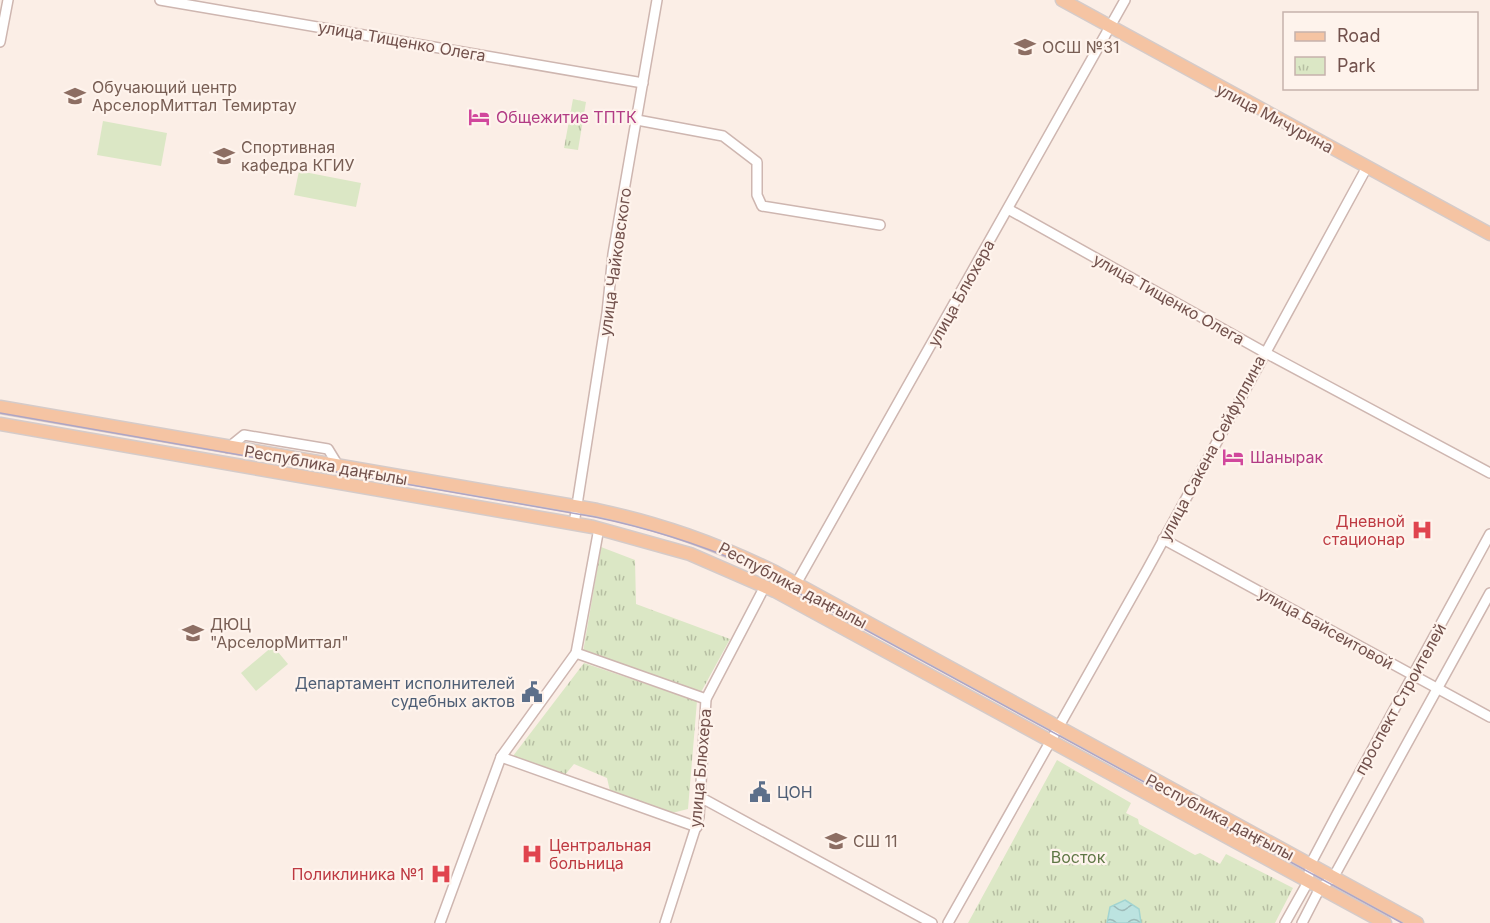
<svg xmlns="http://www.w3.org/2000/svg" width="1490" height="923" viewBox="0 0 1490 923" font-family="Inter,sans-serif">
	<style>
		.park { fill: url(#park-tufts) }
		.garden { fill: #dbe7c5 }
		.water { fill: url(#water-waves); stroke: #a2d4d1; stroke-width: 1.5 }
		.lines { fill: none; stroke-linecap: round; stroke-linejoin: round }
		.minor-casing { stroke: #ceb6b0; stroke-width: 12 }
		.major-casing { stroke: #d5cbc9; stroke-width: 15 }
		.minor { stroke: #fff; stroke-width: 9 }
		.major { stroke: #f5c4a3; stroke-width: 12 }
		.tram { stroke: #afa5c4; stroke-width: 1.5 }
		.labels { text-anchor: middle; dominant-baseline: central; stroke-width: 4.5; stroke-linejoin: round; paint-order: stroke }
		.street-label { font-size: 16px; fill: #72514c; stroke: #fef3ec }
		.education-label { font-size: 16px; fill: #785e54; stroke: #fef3ec; text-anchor: start }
		.hotel-label { font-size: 16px; fill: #b23c85; stroke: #fef3ec; text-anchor: start }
		.health-label { font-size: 16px; fill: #be3a42; stroke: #fef3ec; text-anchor: end }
		.service-label { font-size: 16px; fill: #4e5e75; stroke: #fef3ec; text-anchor: end }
		.park-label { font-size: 16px; fill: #5f7745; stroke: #fef3ec }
	</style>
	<defs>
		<pattern id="park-tufts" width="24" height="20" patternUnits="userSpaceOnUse" patternTransform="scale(1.5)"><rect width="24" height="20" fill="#dbe7c5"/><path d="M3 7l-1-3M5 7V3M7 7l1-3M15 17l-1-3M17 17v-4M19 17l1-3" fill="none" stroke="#b6bea2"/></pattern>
		<pattern id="water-waves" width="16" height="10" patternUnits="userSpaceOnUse" patternTransform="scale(1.5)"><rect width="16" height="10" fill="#bce3e0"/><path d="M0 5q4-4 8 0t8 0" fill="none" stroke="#9dbab8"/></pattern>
	</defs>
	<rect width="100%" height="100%" fill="#fbeee6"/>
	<g class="park">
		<path d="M573,99L586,102L578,150L564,148Z"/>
		<path d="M601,547L635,560L636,604L730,639L700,694L583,652Z"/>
		<path d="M584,663L697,701L688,809L672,813L610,791L607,778L574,764L564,776L513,756Z"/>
		<path d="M1057,760L1131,803L1126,813L1138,819L1139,824L1195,855L1200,853L1220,864L1226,854L1293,888L1275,923H968Z"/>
	</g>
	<g class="garden">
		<path d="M103,121L167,133L161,166L97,155Z"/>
		<path d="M299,171L361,183L356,207L294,195Z"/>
		<path d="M273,646L288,664L256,691L241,673Z"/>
	</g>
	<path class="water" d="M1125,900L1139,909L1141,923H1107L1110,907Z"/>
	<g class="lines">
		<defs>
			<g id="minor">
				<path d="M160,0L643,83"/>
				<path d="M0,42L8,0"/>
				<path d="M637,120L723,136L757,162V195L762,206L880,225"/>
				<path d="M1008,209L1264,352L1490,473"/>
				<path d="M228,448L244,435L328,449L339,467"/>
				<path d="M574,524L607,313L613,254L657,0"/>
				<path d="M1163,539L1490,717"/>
				<path d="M796,584L1125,0"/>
				<path d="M576,653L706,699"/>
				<path d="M501,757L697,827"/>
				<path d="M700,797L932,923"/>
				<path d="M440,923L501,757L576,653L599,528"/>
				<path d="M665,923L699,817L706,699L765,586"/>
				<path d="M948,923L1147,570L1367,167"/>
				<path d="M1285,923L1308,882L1310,865L1337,814L1490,534"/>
				<path d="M1302,923L1320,888L1333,878L1490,593"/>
			</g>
			<g id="major">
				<path d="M1062,0L1490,234"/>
				<path d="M0,407L597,510C662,524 715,543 775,572L1417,923"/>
				<path d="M0,424L593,527L690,554L775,591L1385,923"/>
			</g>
		</defs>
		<use href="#minor" class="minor-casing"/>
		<use href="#major" class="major-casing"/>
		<use href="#minor" class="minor"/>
		<use href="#major" class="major"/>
		<path class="tram" d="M0,413L595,517C648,528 696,543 745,564L1402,923"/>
	</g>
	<defs>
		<symbol id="school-bare" viewBox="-9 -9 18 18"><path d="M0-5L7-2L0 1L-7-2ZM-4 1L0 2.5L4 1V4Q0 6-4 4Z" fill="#8d6e63" stroke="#fef3ec" stroke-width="2.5" paint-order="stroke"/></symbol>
		<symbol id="university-bare" viewBox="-9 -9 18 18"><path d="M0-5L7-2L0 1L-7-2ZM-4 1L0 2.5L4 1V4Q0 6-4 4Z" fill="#8d6e63" stroke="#fef3ec" stroke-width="2.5" paint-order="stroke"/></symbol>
		<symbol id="hotel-bare" viewBox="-9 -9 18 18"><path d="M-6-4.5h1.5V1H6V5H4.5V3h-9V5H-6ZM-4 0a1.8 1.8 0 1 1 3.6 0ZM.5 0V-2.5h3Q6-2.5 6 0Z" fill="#d1479c" stroke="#fef3ec" stroke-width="2.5" paint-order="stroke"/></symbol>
		<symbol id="hospital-bare" viewBox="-9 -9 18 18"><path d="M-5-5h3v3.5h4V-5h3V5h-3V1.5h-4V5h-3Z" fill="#e0444e" stroke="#fef3ec" stroke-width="2.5" paint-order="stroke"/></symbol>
		<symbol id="civic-bare" viewBox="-9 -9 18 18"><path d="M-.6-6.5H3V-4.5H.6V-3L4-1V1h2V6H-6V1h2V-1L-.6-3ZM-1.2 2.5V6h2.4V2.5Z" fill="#5c6f8a" stroke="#fef3ec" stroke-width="2.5" paint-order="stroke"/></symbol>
	</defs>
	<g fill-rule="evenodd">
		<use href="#school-bare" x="1010" y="32" width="30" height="30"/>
		<use href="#university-bare" x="60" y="81" width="30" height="30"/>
		<use href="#hotel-bare" x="464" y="102" width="30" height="30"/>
		<use href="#university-bare" x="209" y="141" width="30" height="30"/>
		<use href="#hotel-bare" x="1218" y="442" width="30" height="30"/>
		<use href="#hospital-bare" x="1407" y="515" width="30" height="30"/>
		<use href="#school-bare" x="178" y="618" width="30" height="30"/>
		<use href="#civic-bare" x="517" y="677" width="30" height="30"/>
		<use href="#civic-bare" x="745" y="777" width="30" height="30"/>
		<use href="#school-bare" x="821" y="826" width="30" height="30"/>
		<use href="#hospital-bare" x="517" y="839" width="30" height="30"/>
		<use href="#hospital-bare" x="426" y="859" width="30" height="30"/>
	</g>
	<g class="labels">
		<g class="street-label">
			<text transform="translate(402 41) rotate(10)">улица Тищенко Олега</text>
			<text transform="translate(1275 118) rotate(28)">улица Мичурина</text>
			<text transform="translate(615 262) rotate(-82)">улица Чайковского</text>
			<text transform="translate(961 293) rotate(-61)">улица Блюхера</text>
			<text transform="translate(1169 299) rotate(29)">улица Тищенко Олега</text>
			<text transform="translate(1212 448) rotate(-62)">улица Сакена Сейфуллина</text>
			<text transform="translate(326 465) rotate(10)">Республика даңғылы</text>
			<text transform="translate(793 585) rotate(28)">Республика даңғылы</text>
			<text transform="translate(1326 628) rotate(29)">улица Байсеитовой</text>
			<text transform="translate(1400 699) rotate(-61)">проспект Строителей</text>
			<text transform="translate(700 768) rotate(-85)">улица Блюхера</text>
			<text transform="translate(1220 817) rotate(28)">Республика даңғылы</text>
		</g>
		<g class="education-label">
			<text x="1042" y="47">ОСШ №31</text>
			<text x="92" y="87">Обучающий центр<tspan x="92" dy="18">АрселорМиттал Темиртау</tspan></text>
			<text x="241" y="147">Спортивная<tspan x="241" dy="18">кафедра КГИУ</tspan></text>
			<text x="210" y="624">ДЮЦ<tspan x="210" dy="18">"АрселорМиттал"</tspan></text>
			<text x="853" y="841">СШ 11</text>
		</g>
		<g class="hotel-label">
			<text x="496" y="117">Общежитие ТПТК</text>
			<text x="1250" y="457">Шанырак</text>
		</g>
		<g class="health-label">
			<text x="1405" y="521">Дневной<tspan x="1405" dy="18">стационар</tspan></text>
			<text x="549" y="845" text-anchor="start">Центральная<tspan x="549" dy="18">больница</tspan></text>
			<text x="424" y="874">Поликлиника №1</text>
		</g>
		<g class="service-label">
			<text x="515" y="683">Департамент исполнителей<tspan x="515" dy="18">судебных актов</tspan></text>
			<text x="777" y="792" text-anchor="start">ЦОН</text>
		</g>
		<g class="park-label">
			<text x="1078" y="857">Восток</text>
		</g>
	</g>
	<rect x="1283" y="12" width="195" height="78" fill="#fef3ec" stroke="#c6b2ac" stroke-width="1.5"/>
	<rect x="1295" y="32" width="30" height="9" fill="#f5c4a3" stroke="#c6b2ac" stroke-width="1.5"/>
	<text x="1337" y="42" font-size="18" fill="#72514c">Road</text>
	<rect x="1295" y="57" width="30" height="18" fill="url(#park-tufts)" stroke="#c6b2ac" stroke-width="1.5"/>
	<text x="1337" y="72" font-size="18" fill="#72514c">Park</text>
</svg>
